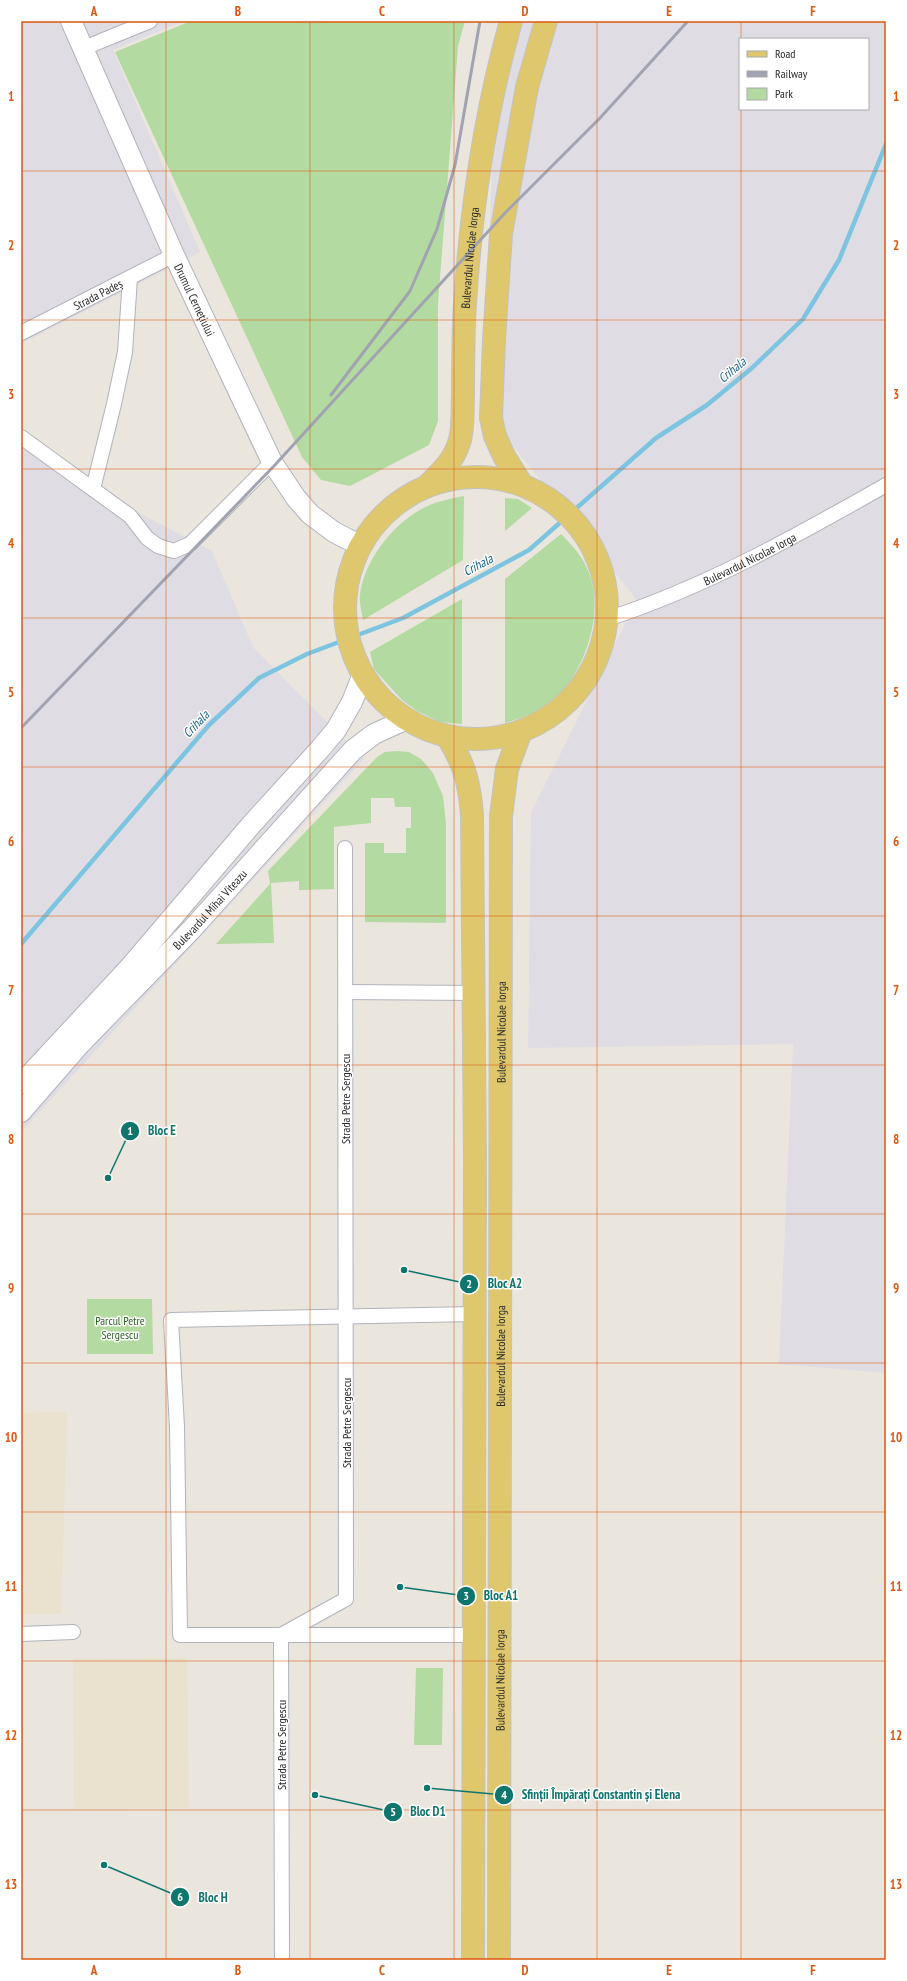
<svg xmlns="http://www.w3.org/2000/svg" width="907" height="1981" viewBox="0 0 907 1981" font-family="'PT Sans Narrow',sans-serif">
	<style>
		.industrial { fill: #dfdde3; fill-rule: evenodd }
		.education { fill: #eae1ce }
		.green { fill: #b3daa0 }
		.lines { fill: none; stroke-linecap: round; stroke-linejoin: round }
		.stream { stroke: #7cc4e0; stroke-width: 4.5 }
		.minor-casing { stroke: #b1b3bc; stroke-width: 16 }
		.secondary-casing { stroke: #b1b3bc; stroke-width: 22 }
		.primary-casing { stroke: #c3c3c3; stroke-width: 24 }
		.minor { stroke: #fff; stroke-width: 14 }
		.secondary { stroke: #fff; stroke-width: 20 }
		.primary { stroke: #dfc76d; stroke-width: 22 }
		.rail { stroke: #a1a3b1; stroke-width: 3 }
		.grid { fill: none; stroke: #de570e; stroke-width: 1; stroke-opacity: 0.55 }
		.labels { text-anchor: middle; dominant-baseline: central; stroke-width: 3; stroke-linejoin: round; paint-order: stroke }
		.street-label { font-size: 12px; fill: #2a2a2a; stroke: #fff }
		.park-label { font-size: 12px; fill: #2e5e22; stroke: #fff }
		.water-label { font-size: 13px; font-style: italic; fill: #1d638a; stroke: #fff }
		.leader { fill: none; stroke: #0f766e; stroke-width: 1.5 }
		.callout-dot { fill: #0f766e; stroke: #fff; stroke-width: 1.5 }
		.mark-label { font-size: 12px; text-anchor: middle; font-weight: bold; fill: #fff }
		.callout-label { font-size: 13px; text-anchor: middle; font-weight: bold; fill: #0f766e; stroke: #fff; stroke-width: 3; stroke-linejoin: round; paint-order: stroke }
		.neatline { fill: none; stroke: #de570e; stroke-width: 1.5 }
		.grid-label { font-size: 13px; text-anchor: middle; font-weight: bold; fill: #de570e }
	</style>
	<rect width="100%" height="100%" fill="#eae5dd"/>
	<g class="industrial">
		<path d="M21,21H184L113,50L200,252L21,344Z"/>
		<path d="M499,21H886V1373L779,1364L793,1044L528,1048L531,813L637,600L481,406ZM740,39H868V109H740Z"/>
		<path d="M21,427L47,465L212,551L253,647L364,759L21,1132Z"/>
	</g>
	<g class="education">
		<path d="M67,1412L61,1614H21V1413Z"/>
		<path d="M187,1658L189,1808L74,1809L73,1659Z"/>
	</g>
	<g class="green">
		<path d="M191,21H465L458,46L438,303V421L429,445L350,486L321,480L302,457L115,52Z"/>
		<path d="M464,496L463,560L363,620C362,612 359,603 360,595C364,562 391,526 420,510C433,502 449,499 464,496Z"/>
		<path d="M505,498L518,499L532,508L505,531Z"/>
		<path d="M561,534C573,546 583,557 589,573C605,614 584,674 552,702C539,713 521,718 505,723V579Z"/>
		<path d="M462,599V724L440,722L417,711L402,700L374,669L370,652Z"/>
		<path d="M397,751L409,752L421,759L433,773L443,796L446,824V923L365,922V843H384V853H406V828H411V807H395L394,798H371V823L334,827V889L299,890V881L271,883L274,943L216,944L270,884L268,871L377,757L385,752Z"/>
		<path d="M87,1299H152L153,1354H87Z"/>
		<path d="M416,1668H443L442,1745H414Z"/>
	</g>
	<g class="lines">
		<path class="stream" d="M21,944L209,725L259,678L307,654L403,618L529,550L656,438L707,405L752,368L803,319L839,260L886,144"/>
		<defs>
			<g id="minor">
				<path d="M84,48L150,21"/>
				<path id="s1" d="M21,333L174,255"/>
				<path d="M21,437L130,516L147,538L158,546L174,551L190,544L272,462"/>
				<path d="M93,489L114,404L125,352L130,278"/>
				<path id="s2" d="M607,619C706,587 796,536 886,485"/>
				<path d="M346,992L473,993"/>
				<path d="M21,1634L73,1632"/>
				<path d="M473,1635H180L177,1427L171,1320L475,1314"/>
				<path d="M282,1960L281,1635L346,1599L345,848"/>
			</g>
			<g id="secondary">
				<path id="s3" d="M71,21L174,255L272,462L296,498L310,514L334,532L361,546"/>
				<path d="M21,1084L130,967L251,825L320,749L336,730L352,702L363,674"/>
				<path id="s4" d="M21,1112L80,1044L192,929L353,750L374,734L407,719"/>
			</g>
			<g id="primary">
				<circle cx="476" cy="608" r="131"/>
				<path d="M522,485L504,456L495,436L491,418L494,340L501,234L527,87L546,21"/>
				<path id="s5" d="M427,486C440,473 453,462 459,443C464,429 462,410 463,395C463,365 463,334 465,304C471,209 485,113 511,21"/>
				<path d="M447,736C464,763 470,784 472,816L475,1162L473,1960"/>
				<path id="s6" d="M499,1960L501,816L507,769L521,731"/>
			</g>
		</defs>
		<use href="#minor" class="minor-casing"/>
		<use href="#secondary" class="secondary-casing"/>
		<use href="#primary" class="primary-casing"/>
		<use href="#minor" class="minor"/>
		<use href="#secondary" class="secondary"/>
		<use href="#primary" class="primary"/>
		<g class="rail">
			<path d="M331,395L410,291L437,229L455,165L480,21"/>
			<path d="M21,728L274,466L505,213L600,118L688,21"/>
		</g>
	</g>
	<path class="grid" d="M166,21V1960M310,21V1960M454,21V1960M597,21V1960M741,21V39M741,109V1960M21,171H886M21,320H886M21,469H886M21,618H886M21,767H886M21,916H886M21,1065H886M21,1214H886M21,1363H886M21,1512H886M21,1661H886M21,1810H886"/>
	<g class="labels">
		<g class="street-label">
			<text stroke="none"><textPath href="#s5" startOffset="240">Bulevardul Nicolae Iorga</textPath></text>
			<text stroke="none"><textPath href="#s1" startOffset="86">Strada Padeș</textPath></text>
			<text stroke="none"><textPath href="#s3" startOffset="305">Drumul Cernețiului</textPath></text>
			<text stroke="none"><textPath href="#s2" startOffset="155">Bulevardul Nicolae Iorga</textPath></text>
			<text stroke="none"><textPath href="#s4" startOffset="277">Bulevardul Mihai Viteazu</textPath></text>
			<text stroke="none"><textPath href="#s6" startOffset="928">Bulevardul Nicolae Iorga</textPath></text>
			<text transform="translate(345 1099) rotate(-90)">Strada Petre Sergescu</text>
			<text stroke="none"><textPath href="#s6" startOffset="604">Bulevardul Nicolae Iorga</textPath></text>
			<text transform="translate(346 1423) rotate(-90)">Strada Petre Sergescu</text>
			<text stroke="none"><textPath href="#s6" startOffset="280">Bulevardul Nicolae Iorga</textPath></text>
			<text transform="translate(281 1745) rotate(-90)">Strada Petre Sergescu</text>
		</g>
		<g class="park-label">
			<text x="120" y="1320">Parcul Petre<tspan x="120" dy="14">Sergescu</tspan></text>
		</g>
		<g class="water-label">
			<text transform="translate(732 370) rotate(-40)">Crihala</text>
			<text transform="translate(478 565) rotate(-28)">Crihala</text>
			<text transform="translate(196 724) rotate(-47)">Crihala</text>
		</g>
	</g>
	<path class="leader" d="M108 1178L130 1131M404 1270L469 1284M400 1587L466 1596M427 1788L504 1795M315 1795L393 1812M104 1865L180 1897"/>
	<g class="callout-dot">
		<circle cx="108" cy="1178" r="4"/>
		<circle cx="404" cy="1270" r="4"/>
		<circle cx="400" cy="1587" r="4"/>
		<circle cx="427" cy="1788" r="4"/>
		<circle cx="315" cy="1795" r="4"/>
		<circle cx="104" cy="1865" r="4"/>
		<circle cx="130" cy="1131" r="10"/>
		<circle cx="469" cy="1284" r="10"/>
		<circle cx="466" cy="1596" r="10"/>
		<circle cx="504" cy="1795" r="10"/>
		<circle cx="393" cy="1812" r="10"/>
		<circle cx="180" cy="1897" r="10"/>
	</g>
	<g class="mark-label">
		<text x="130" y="1135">1</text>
		<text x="469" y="1288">2</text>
		<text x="466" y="1600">3</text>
		<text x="504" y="1799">4</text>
		<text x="393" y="1816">5</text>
		<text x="180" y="1901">6</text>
	</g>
	<g class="callout-label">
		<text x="162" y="1135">Bloc E</text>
		<text x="505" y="1288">Bloc A2</text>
		<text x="501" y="1600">Bloc A1</text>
		<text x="601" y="1799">Sfinții Împărați Constantin și Elena</text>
		<text x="428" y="1816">Bloc D1</text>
		<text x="213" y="1902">Bloc H</text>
	</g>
	<rect width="907" height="1981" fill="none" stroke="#ffffff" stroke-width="44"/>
	<rect x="739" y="38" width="130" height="72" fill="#ffffff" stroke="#aaaaaa"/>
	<rect x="747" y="51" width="20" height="6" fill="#dfc76d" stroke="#aaaaaa"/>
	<text x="775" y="58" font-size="12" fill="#2a2a2a">Road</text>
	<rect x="747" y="71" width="20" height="6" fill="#a1a3b1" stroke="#aaaaaa"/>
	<text x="775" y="78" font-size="12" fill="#2a2a2a">Railway</text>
	<rect x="747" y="88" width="20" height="12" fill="#b3daa0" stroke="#aaaaaa"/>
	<text x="775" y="98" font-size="12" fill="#2a2a2a">Park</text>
	<rect x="22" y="22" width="863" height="1937" class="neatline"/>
	<g class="grid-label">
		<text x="94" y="16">A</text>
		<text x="238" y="16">B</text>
		<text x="382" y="16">C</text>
		<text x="525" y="16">D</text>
		<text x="669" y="16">E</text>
		<text x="813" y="16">F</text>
		<text x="11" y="101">1</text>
		<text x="896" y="101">1</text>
		<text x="11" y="250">2</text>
		<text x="896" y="250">2</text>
		<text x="11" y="399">3</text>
		<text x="896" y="399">3</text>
		<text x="11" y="548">4</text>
		<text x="896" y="548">4</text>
		<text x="11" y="697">5</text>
		<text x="896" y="697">5</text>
		<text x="11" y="846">6</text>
		<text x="896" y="846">6</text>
		<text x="11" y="995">7</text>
		<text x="896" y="995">7</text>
		<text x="11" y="1144">8</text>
		<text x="896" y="1144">8</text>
		<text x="11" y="1293">9</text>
		<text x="896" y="1293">9</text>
		<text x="11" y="1442">10</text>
		<text x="896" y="1442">10</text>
		<text x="11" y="1591">11</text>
		<text x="896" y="1591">11</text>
		<text x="11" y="1740">12</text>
		<text x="896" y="1740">12</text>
		<text x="11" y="1889">13</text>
		<text x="896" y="1889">13</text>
		<text x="94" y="1975">A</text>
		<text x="238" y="1975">B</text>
		<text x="382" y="1975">C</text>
		<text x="525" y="1975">D</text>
		<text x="669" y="1975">E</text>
		<text x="813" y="1975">F</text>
	</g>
</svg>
